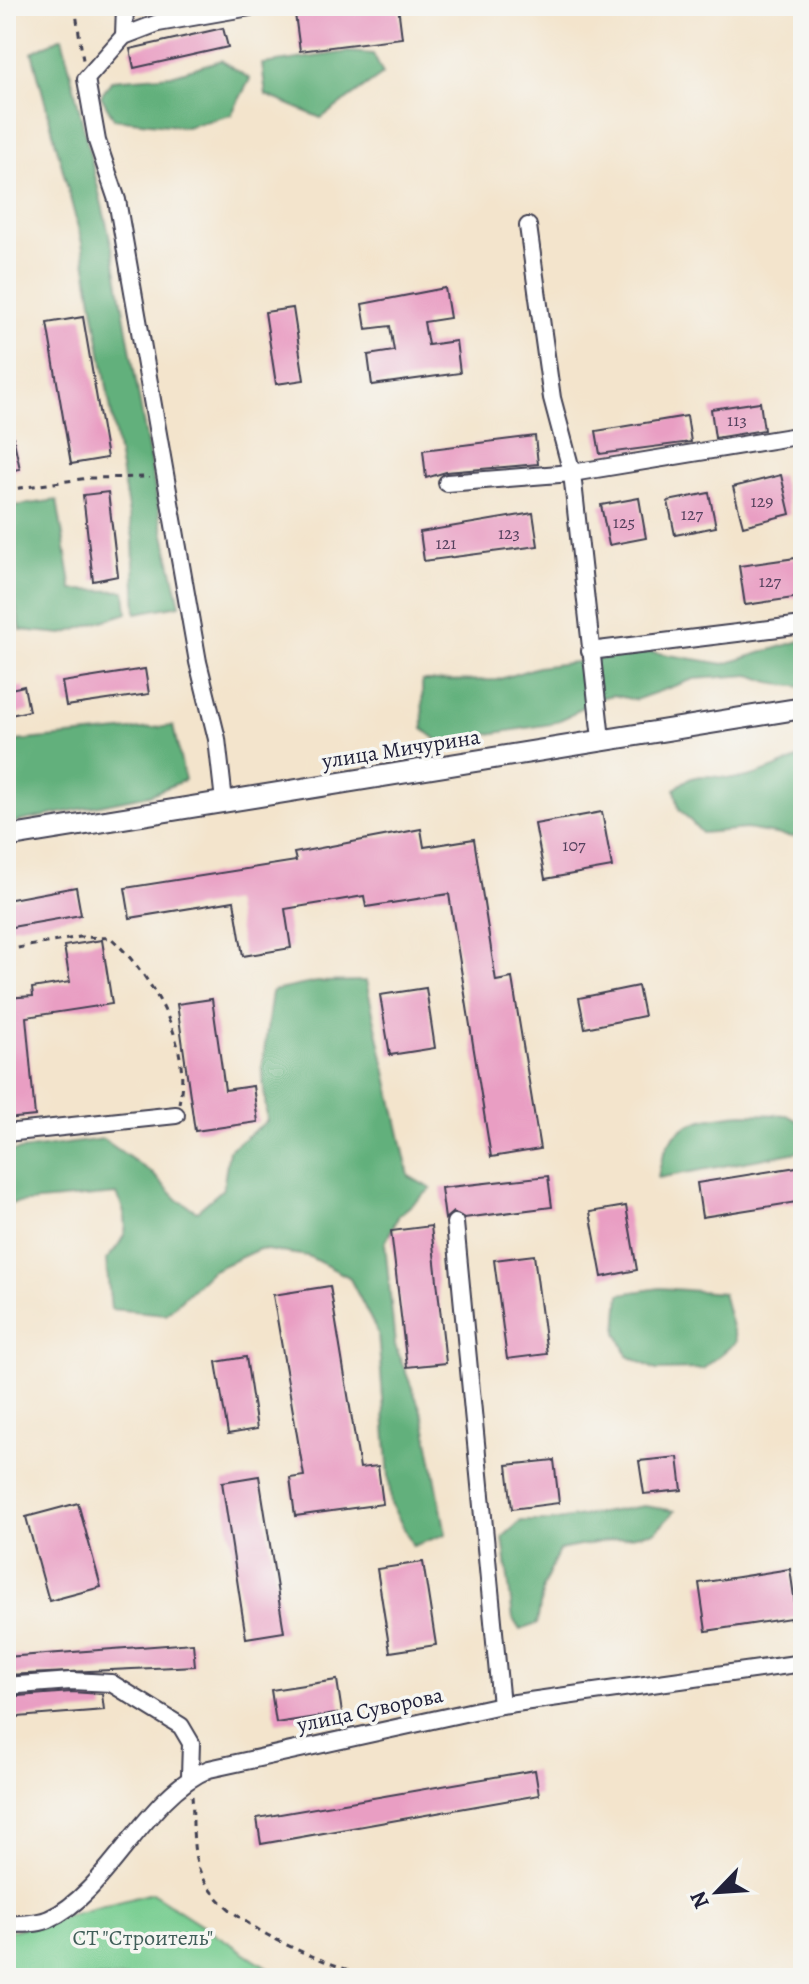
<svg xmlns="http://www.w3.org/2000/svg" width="809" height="1984" viewBox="0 0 809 1984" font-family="Alegreya,serif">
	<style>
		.green { fill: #78cd91; stroke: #4d7866; stroke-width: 2 }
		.forest { fill: #62b07b; stroke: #42695b; stroke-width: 2 }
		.building { fill: #e99ec3 }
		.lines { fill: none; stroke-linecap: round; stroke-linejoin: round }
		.minor-casing { stroke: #413f51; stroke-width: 20 }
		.major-casing { stroke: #413f51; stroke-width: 24 }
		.path { stroke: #413f51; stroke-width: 3; stroke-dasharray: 6 6; stroke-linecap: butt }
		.minor { stroke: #fff; stroke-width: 16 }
		.major { stroke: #fff; stroke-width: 20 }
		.labels { text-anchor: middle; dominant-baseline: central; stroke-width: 7; stroke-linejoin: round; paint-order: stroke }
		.number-label { font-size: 18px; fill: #54415d }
		.street-label { font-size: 22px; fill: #22223b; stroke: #f6f6f2 }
		.park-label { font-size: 22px; fill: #405e59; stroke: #f6f6f2 }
	</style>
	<rect width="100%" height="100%" fill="#f6f6f2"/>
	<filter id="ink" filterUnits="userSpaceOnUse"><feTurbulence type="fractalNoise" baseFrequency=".0125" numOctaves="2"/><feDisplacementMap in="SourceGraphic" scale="16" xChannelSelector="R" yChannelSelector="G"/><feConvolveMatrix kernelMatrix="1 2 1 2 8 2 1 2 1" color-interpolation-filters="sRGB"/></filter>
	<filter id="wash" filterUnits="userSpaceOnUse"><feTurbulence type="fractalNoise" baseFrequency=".006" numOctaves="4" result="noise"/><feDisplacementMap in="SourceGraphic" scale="32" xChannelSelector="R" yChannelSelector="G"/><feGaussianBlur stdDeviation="1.8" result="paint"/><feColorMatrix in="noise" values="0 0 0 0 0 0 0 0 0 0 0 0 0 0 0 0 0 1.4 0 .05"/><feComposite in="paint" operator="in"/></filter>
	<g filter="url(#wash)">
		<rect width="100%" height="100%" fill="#f3e4cc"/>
		<path class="green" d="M152,1893L284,1978H6V1932Z"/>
		<g class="forest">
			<path d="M62,37L113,251L160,517L180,605L136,613L133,538L82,243L32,52Z"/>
			<path d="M348,52L373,54L383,74L321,118L266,95L262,64Z"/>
			<path d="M221,60L250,79L231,115L186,127L114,119L101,96L112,80L171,75Z"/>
			<path d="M57,500L72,590L125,591L127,613L63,634L21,630L14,597L6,598V507Z"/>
			<path d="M803,640V687L776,684L750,675L694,679L635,700L613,695L591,700L573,714L551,724L440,742L423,729L422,681L497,680L538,667L651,652L724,664Z"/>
			<path d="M173,726L185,780L149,795L6,824V742Z"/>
			<path d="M803,757V830L793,837L746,829L702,833L679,809L675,789C699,766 716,781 742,778C762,775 784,763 803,757Z"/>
			<path d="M366,981L409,1176L431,1189L399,1215L385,1243L395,1345L424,1418L446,1534L413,1546L391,1504L378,1333L349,1277L308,1256L259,1249L211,1271L166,1314L111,1309L106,1260C129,1235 131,1226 117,1194L6,1204V1152L103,1139L152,1173L178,1200L197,1211L223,1189L229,1150L267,1121L262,1068L272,991L317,982Z"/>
			<path d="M742,1114L787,1115L803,1124V1151L658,1178C665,1124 693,1119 742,1114Z"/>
			<path d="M660,1288L723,1293L736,1342L703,1369L656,1370L628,1356L617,1332L620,1294Z"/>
			<path d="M644,1506L675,1511L656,1531L559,1550L543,1587L537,1624L520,1630L513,1619L503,1537L521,1521H551Z"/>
		</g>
		<g id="blocks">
			<g class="building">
				<path d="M353,6H398L402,38L300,51L295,14Z"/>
				<path d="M223,28L228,47L134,68L130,49Z"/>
				<path d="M445,288L450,318L424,322L428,345L456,341L460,373L372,385L368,355L394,351L390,326L366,329L362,304Z"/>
				<path d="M293,308L304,380L276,384L265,312Z"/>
				<path d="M83,317L107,458L71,464L47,323Z"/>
				<path d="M760,402L764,430L715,438L711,409Z"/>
				<path d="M687,416L691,442L600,454L596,431Z"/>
				<path d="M11,427L20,469L6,471V428Z"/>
				<path d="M535,436L538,464L446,472L426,478L423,450Z"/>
				<path d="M781,475L790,514L743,526L733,487Z"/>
				<path d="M108,492L118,576L93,581L83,495Z"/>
				<path d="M709,493L716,527L675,535L668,501Z"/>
				<path d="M639,498L646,538L609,545L601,505Z"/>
				<path d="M533,513L538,546L424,561L420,532Z"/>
				<path d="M796,558L801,597L745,605L739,566Z"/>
				<path d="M145,669L149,694L66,706L62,682Z"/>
				<path d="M24,686L29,711L6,716V690Z"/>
				<path d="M602,812L612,867L545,879L535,824Z"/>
				<path d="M421,829L424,847L474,839L496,981L512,978L540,1149L491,1157L449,894L366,907L364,896L285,909L291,948L243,956L234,901L130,918L125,888L296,861L294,853Z"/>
				<path d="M76,887L81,915L6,928V900Z"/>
				<path d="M102,940L112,1004L26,1017L35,1116L6,1119V998L33,996L32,988L70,982L64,946Z"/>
				<path d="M638,986L644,1016L585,1028L579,998Z"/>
				<path d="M426,988L435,1048L390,1055L380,995Z"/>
				<path d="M212,999L225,1090L253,1086L258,1122L195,1131L177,1004Z"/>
				<path d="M803,1166V1201L702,1217L697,1183Z"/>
				<path d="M548,1176L552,1207L464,1218L453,1212L445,1219L441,1188Z"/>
				<path d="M626,1206L637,1270L602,1277L590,1212Z"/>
				<path d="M431,1226L446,1363L407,1367L391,1231Z"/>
				<path d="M534,1255L547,1354L507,1359L494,1260Z"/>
				<path d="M330,1286L360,1468L378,1466L383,1504L295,1516L290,1478L304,1476L273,1295Z"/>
				<path d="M246,1357L257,1429L228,1434L216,1362Z"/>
				<path d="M678,1457L682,1490L644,1494L639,1461Z"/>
				<path d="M554,1460L559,1503L512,1509L507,1465Z"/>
				<path d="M259,1476L284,1632L246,1638L222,1482Z"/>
				<path d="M78,1503L101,1587L49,1601L26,1517Z"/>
				<path d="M423,1562L436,1645L390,1652L377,1569Z"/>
				<path d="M790,1569L797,1617L706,1631L699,1583Z"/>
				<path d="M193,1643L195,1666L6,1675V1657Z"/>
				<path d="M337,1680L342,1713L276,1723L271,1690Z"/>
				<path d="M71,1692L102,1694L104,1710L6,1718V1697Z"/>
				<path d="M535,1770L539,1795L261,1844L257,1818Z"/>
			</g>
		</g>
	</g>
	<g filter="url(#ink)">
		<use href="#blocks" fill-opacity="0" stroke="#413f51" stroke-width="2"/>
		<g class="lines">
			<defs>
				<g id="minor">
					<path d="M124,36L125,6"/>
					<path d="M528,226L552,398L572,473L601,739"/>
					<path d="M447,483L572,473L803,435"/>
					<path d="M590,651L803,625"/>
					<path d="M224,801L217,739L198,662L117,200L97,141L86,79L124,36L158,23L256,6"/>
					<path d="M6,1133L176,1115"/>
					<path d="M455,1223L501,1705"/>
					<path d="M6,1686L71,1681L111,1683L181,1726L191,1743L190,1776"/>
					<path d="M6,1925C19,1923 37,1925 49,1919C108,1893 146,1794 209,1769L501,1705L803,1663"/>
				</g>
				<path id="major" d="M6,837L803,708"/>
			</defs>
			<use href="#minor" class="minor-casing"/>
			<use href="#major" class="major-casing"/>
			<g class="path">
				<path d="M75,6L83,60"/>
				<path d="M6,490L88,478L150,477"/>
				<path d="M6,950L80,937L111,938C152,976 193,1044 179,1103"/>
				<path d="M192,1796C194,1818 191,1848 199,1869C222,1927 317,1959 371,1978"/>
			</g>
			<use href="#minor" class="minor"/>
			<use href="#major" class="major"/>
		</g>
	</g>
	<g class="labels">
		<g class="number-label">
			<text x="737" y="420">113</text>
			<text x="762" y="501">129</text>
			<text x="692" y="514">127</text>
			<text x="624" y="522">125</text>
			<text x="509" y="533">123</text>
			<text x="446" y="543">121</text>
			<text x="770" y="581">127</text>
			<text x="574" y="845">107</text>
		</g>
		<g class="street-label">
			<text transform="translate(401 749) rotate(-9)">улица Мичурина</text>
			<text transform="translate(370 1710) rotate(-12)">улица Суворова</text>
		</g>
		<g class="park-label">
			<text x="143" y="1938">СТ "Строитель"</text>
		</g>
	</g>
	<rect width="809" height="1984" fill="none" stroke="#f6f6f2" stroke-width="32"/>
	<g transform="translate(717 1892) rotate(245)" stroke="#f6f6f2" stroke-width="6" paint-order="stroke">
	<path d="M0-6L14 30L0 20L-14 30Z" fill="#22223b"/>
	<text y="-12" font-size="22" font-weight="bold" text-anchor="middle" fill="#22223b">N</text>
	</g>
</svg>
